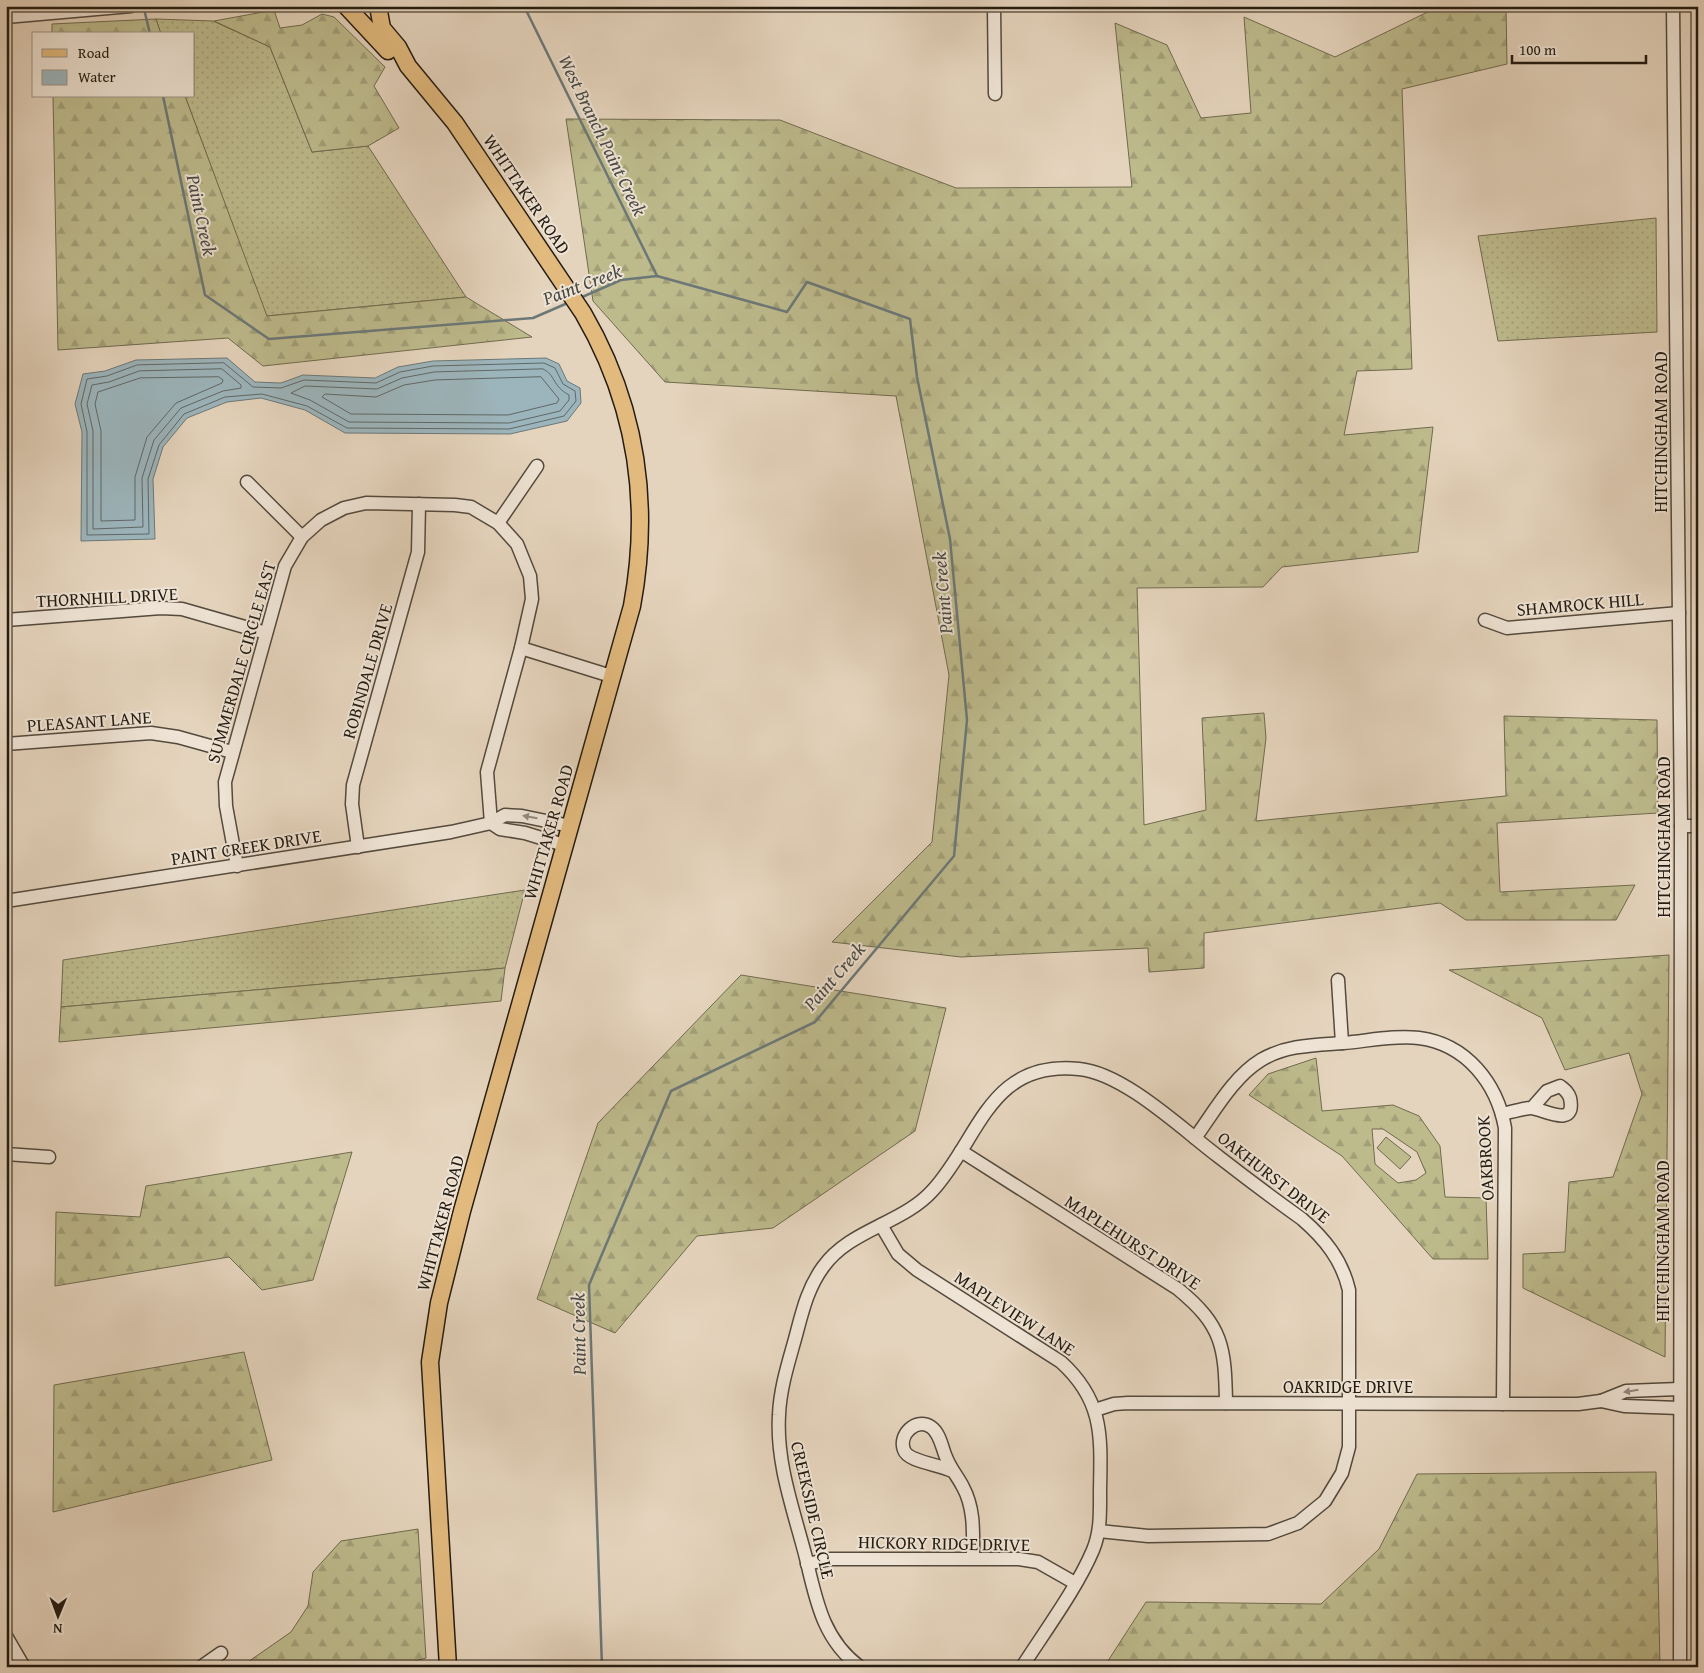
<svg xmlns="http://www.w3.org/2000/svg" width="1704" height="1673" viewBox="0 0 1704 1673" font-family="'Gentium Book Plus',serif">
	<style>
		.grass { fill: url(#grass-dots); stroke: #706b4f }
		.forest { fill: url(#forest-firs); stroke: #706b4f; fill-rule: evenodd }
		.green { fill: #bdba8c; stroke: #706b4f }
		.water { fill: #9cb5bc; stroke: #6c7878 }
		.lines { fill: none; stroke-linecap: round; stroke-linejoin: round }
		.shore { stroke: #606867; stroke-width: 1 }
		.stream { stroke: #6c7878; stroke-width: 2.5 }
		.minor-casing { stroke: #544a3d; stroke-width: 15 }
		.major-casing { stroke: #241c12; stroke-width: 19 }
		.minor { stroke: #eee3d4; stroke-width: 12 }
		.major { stroke: #e2ba7e; stroke-width: 16 }
		.oneway { fill: #93897d }
		.labels { text-anchor: middle; dominant-baseline: central; stroke-width: 4; stroke-linejoin: round; paint-order: stroke }
		.street-label { font-size: 18px; fill: #241c12; stroke: #eee3d4 }
		.water-label { font-size: 19px; font-style: italic; fill: #484a45; stroke: #eee3d4 }
	</style>
	<defs>
		<pattern id="grass-dots" width="8" height="8" patternUnits="userSpaceOnUse" patternTransform="scale(1.25)"><rect width="8" height="8" fill="#bdba8c"/><path d="M2 2h.1M6 6h.1" fill="none" stroke="#a29f78" stroke-width="1.8" stroke-linecap="round"/></pattern>
		<pattern id="forest-firs" width="22" height="20" patternUnits="userSpaceOnUse" patternTransform="scale(1.25)"><rect width="22" height="20" fill="#bdba8c"/><path d="M5 1l3.5 6h-7zM16 11l3.5 6h-7z" fill="#a29f78"/></pattern>
	</defs>
	<rect width="100%" height="100%" fill="#e5d4bd"/>
	<filter id="stains"><feTurbulence type="fractalNoise" baseFrequency=".004" numOctaves="4"/><feColorMatrix values="0 0 0 0 .2 0 0 0 0 .09 0 0 0 0 .02 0 0 0 .5 -.17"/></filter>
	<radialGradient id="worn" r=".72"><stop offset=".6" stop-color="#630" stop-opacity="0"/><stop offset="1" stop-color="#630" stop-opacity=".3"/></radialGradient>
	<g class="grass">
		<path d="M156,19L213,21L270,47L312,152L368,146L466,297L266,316L185,96H194V34H161Z"/>
		<path d="M1698,217V331L1695,327Z"/>
		<path d="M1656,218L1657,332L1498,341L1478,236Z"/>
		<path d="M525,890L505,968L61,1007L63,960Z"/>
	</g>
	<g class="forest">
		<path d="M1440,6H1506L1507,64L1402,89L1412,369L1357,371L1344,435L1433,427L1418,552L1282,567L1263,587L1137,588L1144,825L1206,810L1202,718L1264,713L1266,738L1256,821L1506,796L1504,716L1657,720L1658,813L1497,823L1500,892L1635,885L1616,920H1466L1440,903L1204,933V968L1149,972L1148,948L961,957L832,942L932,842L949,675L896,396L665,382L593,301L566,119L780,120L956,188L1132,187L1115,23L1167,45L1201,118L1251,113L1244,17L1335,57Z"/>
		<path d="M274,10L280,28L302,25L322,14L334,17L385,67L374,86L399,128L368,146L312,152L270,47L214,21Z"/>
		<path d="M156,19L161,34H52V24Z"/>
		<path d="M53,96H185L267,316L466,297L532,337L263,366L228,338L58,350Z"/>
		<path d="M1692,409H1698V588H1693Z"/>
		<path d="M1669,955L1665,1357L1523,1288V1254L1565,1252L1569,1182L1613,1177L1642,1094L1629,1053L1565,1070L1542,1018L1449,970Z"/>
		<path d="M505,968L501,1001L59,1042L61,1007Z"/>
		<path d="M741,975L946,1008L915,1131L773,1228L697,1236L615,1333L537,1299L598,1123Z"/>
		<path d="M1316,1058L1322,1111L1393,1105L1419,1116L1440,1146L1445,1197L1486,1198L1488,1259H1433L1342,1156L1249,1095L1268,1074ZM1372,1129H1383L1417,1152L1426,1173L1416,1180L1398,1183L1375,1164Z"/>
		<path d="M352,1152L313,1280L262,1290L229,1257L55,1286L56,1212L140,1217L146,1186Z"/>
		<path d="M244,1352L272,1460L53,1512L54,1385Z"/>
		<path d="M1656,1472L1660,1667H1104L1146,1602L1321,1604L1379,1549L1417,1474Z"/>
		<path d="M418,1529L426,1658L394,1667H245V1664L291,1632L308,1606L313,1572L341,1541Z"/>
	</g>
	<path class="green" d="M1386,1137L1411,1157L1400,1169L1377,1148Z"/>
	<path class="water" d="M227,358L255,382L281,383L303,375L375,378L398,367L433,361L546,358L559,364L567,381L580,388L581,403L567,421L510,434L345,433L305,410L261,398L227,402L187,418L163,447L153,479L155,539L81,541L82,432L75,404L83,374L105,371L136,360Z"/>
	<g class="lines">
		<g class="shore">
			<path d="M224,363L253,387L281,388L304,380L376,383L400,372L433,366L544,363L555,368L563,384L575,391L576,401L564,416L509,429L347,428L307,406L262,394L225,397L184,414L159,445L148,479L149,534L87,535V432L81,404L87,379L107,376L137,365Z"/>
			<path d="M222,369L241,385V388L223,391L181,408L154,440L142,478L143,527L93,529V431L87,404L92,385L109,382L139,371Z"/>
			<path d="M543,369C556,375 552,386 569,395V400L560,411L509,423L349,422L310,400L291,393L305,386L377,389L402,378L434,372Z"/>
			<path d="M219,377L223,380L222,383L176,403L147,437L135,477V520L101,521V431L95,404L98,392L140,378Z"/>
			<path d="M541,377L559,399L557,403L508,415L351,414L322,397L325,394L376,397L404,385L435,380Z"/>
		</g>
		<g class="stream">
			<path d="M524,6L657,276"/>
			<path d="M145,13L150,34"/>
			<path d="M163,96L205,295L269,339L533,318L570,302"/>
			<path d="M580,298L621,280L657,276L787,312L807,282L910,319L917,377L950,539L967,720L954,856L815,1022L671,1091L589,1285L602,1667"/>
		</g>
		<defs>
			<g id="minor">
				<path d="M994,6L995,94"/>
				<path d="M1673,6L1681,826L1680,1667"/>
				<path d="M6,17L131,6"/>
				<path d="M247,482L302,537"/>
				<path d="M498,523L537,466"/>
				<path d="M6,620L161,608L182,609L266,633"/>
				<path d="M1485,620L1507,628L1679,613"/>
				<path d="M521,648L611,676"/>
				<path d="M6,744L151,733L178,737L232,752"/>
				<path d="M491,823L500,829L525,833L564,845"/>
				<path d="M1681,826H1698"/>
				<path d="M358,847L352,804L353,785L418,552L419,504"/>
				<path d="M237,866L226,806L225,782L285,566L302,537L321,520L344,508L366,503L455,505L471,507L498,523L517,544L530,576L532,599L521,648L487,772L491,823"/>
				<path d="M6,901L451,832L491,823L505,815L522,816L570,826"/>
				<path d="M1338,980L1342,1043"/>
				<path d="M1502,1114C1511,1112 1521,1109 1530,1108C1540,1107 1577,1131 1570,1098C1568,1092 1565,1090 1560,1086L1547,1091L1532,1108"/>
				<path d="M1195,1138C1214,1112 1233,1077 1261,1060C1286,1045 1315,1045 1343,1043C1368,1041 1394,1035 1419,1038C1466,1044 1497,1083 1505,1128L1503,1404"/>
				<path d="M961,1151L1178,1289C1223,1326 1225,1347 1226,1403"/>
				<path d="M6,1154L49,1157"/>
				<path d="M881,1225L898,1254L917,1270L1061,1362C1104,1401 1101,1437 1100,1490C1100,1511 1101,1531 1093,1550C1077,1588 1045,1631 1022,1667"/>
				<path d="M1679,1408L1624,1406L1601,1401L1626,1391L1679,1389"/>
				<path d="M1095,1410L1114,1404L1128,1403L1578,1404L1601,1401"/>
				<path d="M952,1471C939,1464 908,1462 904,1450C898,1435 916,1417 931,1427C940,1433 942,1448 946,1457C950,1468 958,1477 963,1487C975,1509 973,1534 973,1558"/>
				<path d="M807,1564L830,1559H1019L1038,1562L1075,1583"/>
				<path d="M6,1636L24,1667"/>
				<path d="M201,1667L221,1653"/>
				<path d="M860,1667C823,1640 816,1600 806,1558C794,1511 776,1464 779,1415C780,1389 788,1364 795,1339C802,1313 807,1289 823,1267C850,1229 903,1224 933,1190C980,1138 989,1060 1079,1069C1124,1073 1183,1130 1219,1157C1246,1178 1274,1199 1302,1219C1325,1239 1342,1260 1349,1290V1447L1342,1473L1325,1501L1298,1523L1268,1534L1148,1536L1099,1531"/>
			</g>
			<g id="major">
				<path d="M378,6L382,28L398,47L408,66L455,123L583,313C636,404 651,503 632,606L462,1211L439,1303L430,1362L448,1667"/>
				<path d="M347,7L388,51"/>
			</g>
		</defs>
		<use href="#minor" class="minor-casing"/>
		<use href="#major" class="major-casing"/>
		<use href="#minor" class="minor"/>
		<use href="#major" class="major"/>
	</g>
	<defs><path id="oneway-solid" d="M-6-.8H1V-3.2L6.5 0L1 3.2V.8H-6Z" transform="scale(1.25)"/></defs>
	<g class="oneway">
		<use href="#oneway-solid" transform="translate(530 817) rotate(-170)"/>
		<use href="#oneway-solid" transform="translate(1631 1391) rotate(171)"/>
	</g>
	<g class="labels">
		<g class="street-label">
			<text transform="translate(527 194) rotate(56)">WHITTAKER ROAD</text>
			<text transform="translate(1660 432) rotate(-90)">HITCHINGHAM ROAD</text>
			<text transform="translate(107 597) rotate(-3)">THORNHILL DRIVE</text>
			<text transform="translate(1580 604) rotate(-5)">SHAMROCK HILL</text>
			<text transform="translate(241 662) rotate(-74)">SUMMERDALE CIRCLE EAST</text>
			<text transform="translate(367 671) rotate(-74)">ROBINDALE DRIVE</text>
			<text transform="translate(89 721) rotate(-4)">PLEASANT LANE</text>
			<text transform="translate(548 832) rotate(-74)">WHITTAKER ROAD</text>
			<text transform="translate(1663 837) rotate(-90)">HITCHINGHAM ROAD</text>
			<text transform="translate(246 847) rotate(-9)">PAINT CREEK DRIVE</text>
			<text transform="translate(1485 1158) rotate(-93)">OAKBROOK</text>
			<text transform="translate(1274 1177) rotate(38)">OAKHURST DRIVE</text>
			<text transform="translate(440 1223) rotate(-75)">WHITTAKER ROAD</text>
			<text transform="translate(1662 1241) rotate(-90)">HITCHINGHAM ROAD</text>
			<text transform="translate(1133 1242) rotate(33)">MAPLEHURST DRIVE</text>
			<text transform="translate(1015 1313) rotate(33)">MAPLEVIEW LANE</text>
			<text x="1348" y="1386">OAKRIDGE DRIVE</text>
			<text transform="translate(813 1510) rotate(77)">CREEKSIDE CIRCLE</text>
			<text transform="translate(944 1543) rotate(1)">HICKORY RIDGE DRIVE</text>
		</g>
		<g class="water-label">
			<text transform="translate(603 135) rotate(64)">West Branch Paint Creek</text>
			<text transform="translate(202 215) rotate(78)">Paint Creek</text>
			<text transform="translate(582 284) rotate(-21)">Paint Creek</text>
			<text transform="translate(942 593) rotate(-95)">Paint Creek</text>
			<text transform="translate(834 976) rotate(-49)">Paint Creek</text>
			<text transform="translate(578 1334) rotate(-91)">Paint Creek</text>
		</g>
	</g>
	<rect width="1704" height="1673" fill="none" stroke="#e5d4bd" stroke-width="25"/>
	<rect x="8" y="8" width="1689" height="1658" fill="none" stroke="#241c12" stroke-width="2.5"/>
	<rect x="12" y="12" width="1679" height="1648" fill="none" stroke="#241c12"/>
	<rect x="32" y="32" width="162" height="65" fill="#eee3d4" stroke="#9d9386"/>
	<rect x="42" y="49" width="25" height="8" fill="#e2ba7e" stroke="#9d9386"/>
	<text x="78" y="58" font-size="15" fill="#241c12">Road</text>
	<rect x="42" y="70" width="25" height="15" fill="#9cb5bc" stroke="#9d9386"/>
	<text x="78" y="82" font-size="15" fill="#241c12">Water</text>
	<g transform="translate(58 1616) rotate(181)" stroke="#eee3d4" stroke-width="4" paint-order="stroke">
	<path d="M0-4L9 19L0 12L-9 19Z" fill="#241c12"/>
	<text y="-8" font-size="14" font-weight="bold" text-anchor="middle" fill="#241c12">N</text>
	</g>
	<path d="M1512 55v8h134v-8" fill="none" stroke="#241c12" stroke-width="2.5"/>
	<text x="1519" y="55" font-size="15" fill="#241c12" stroke="#eee3d4" stroke-width="4" paint-order="stroke">100 m</text>
	<rect width="100%" height="100%" filter="url(#stains)"/>
	<rect width="100%" height="100%" fill="url(#worn)"/>
</svg>
